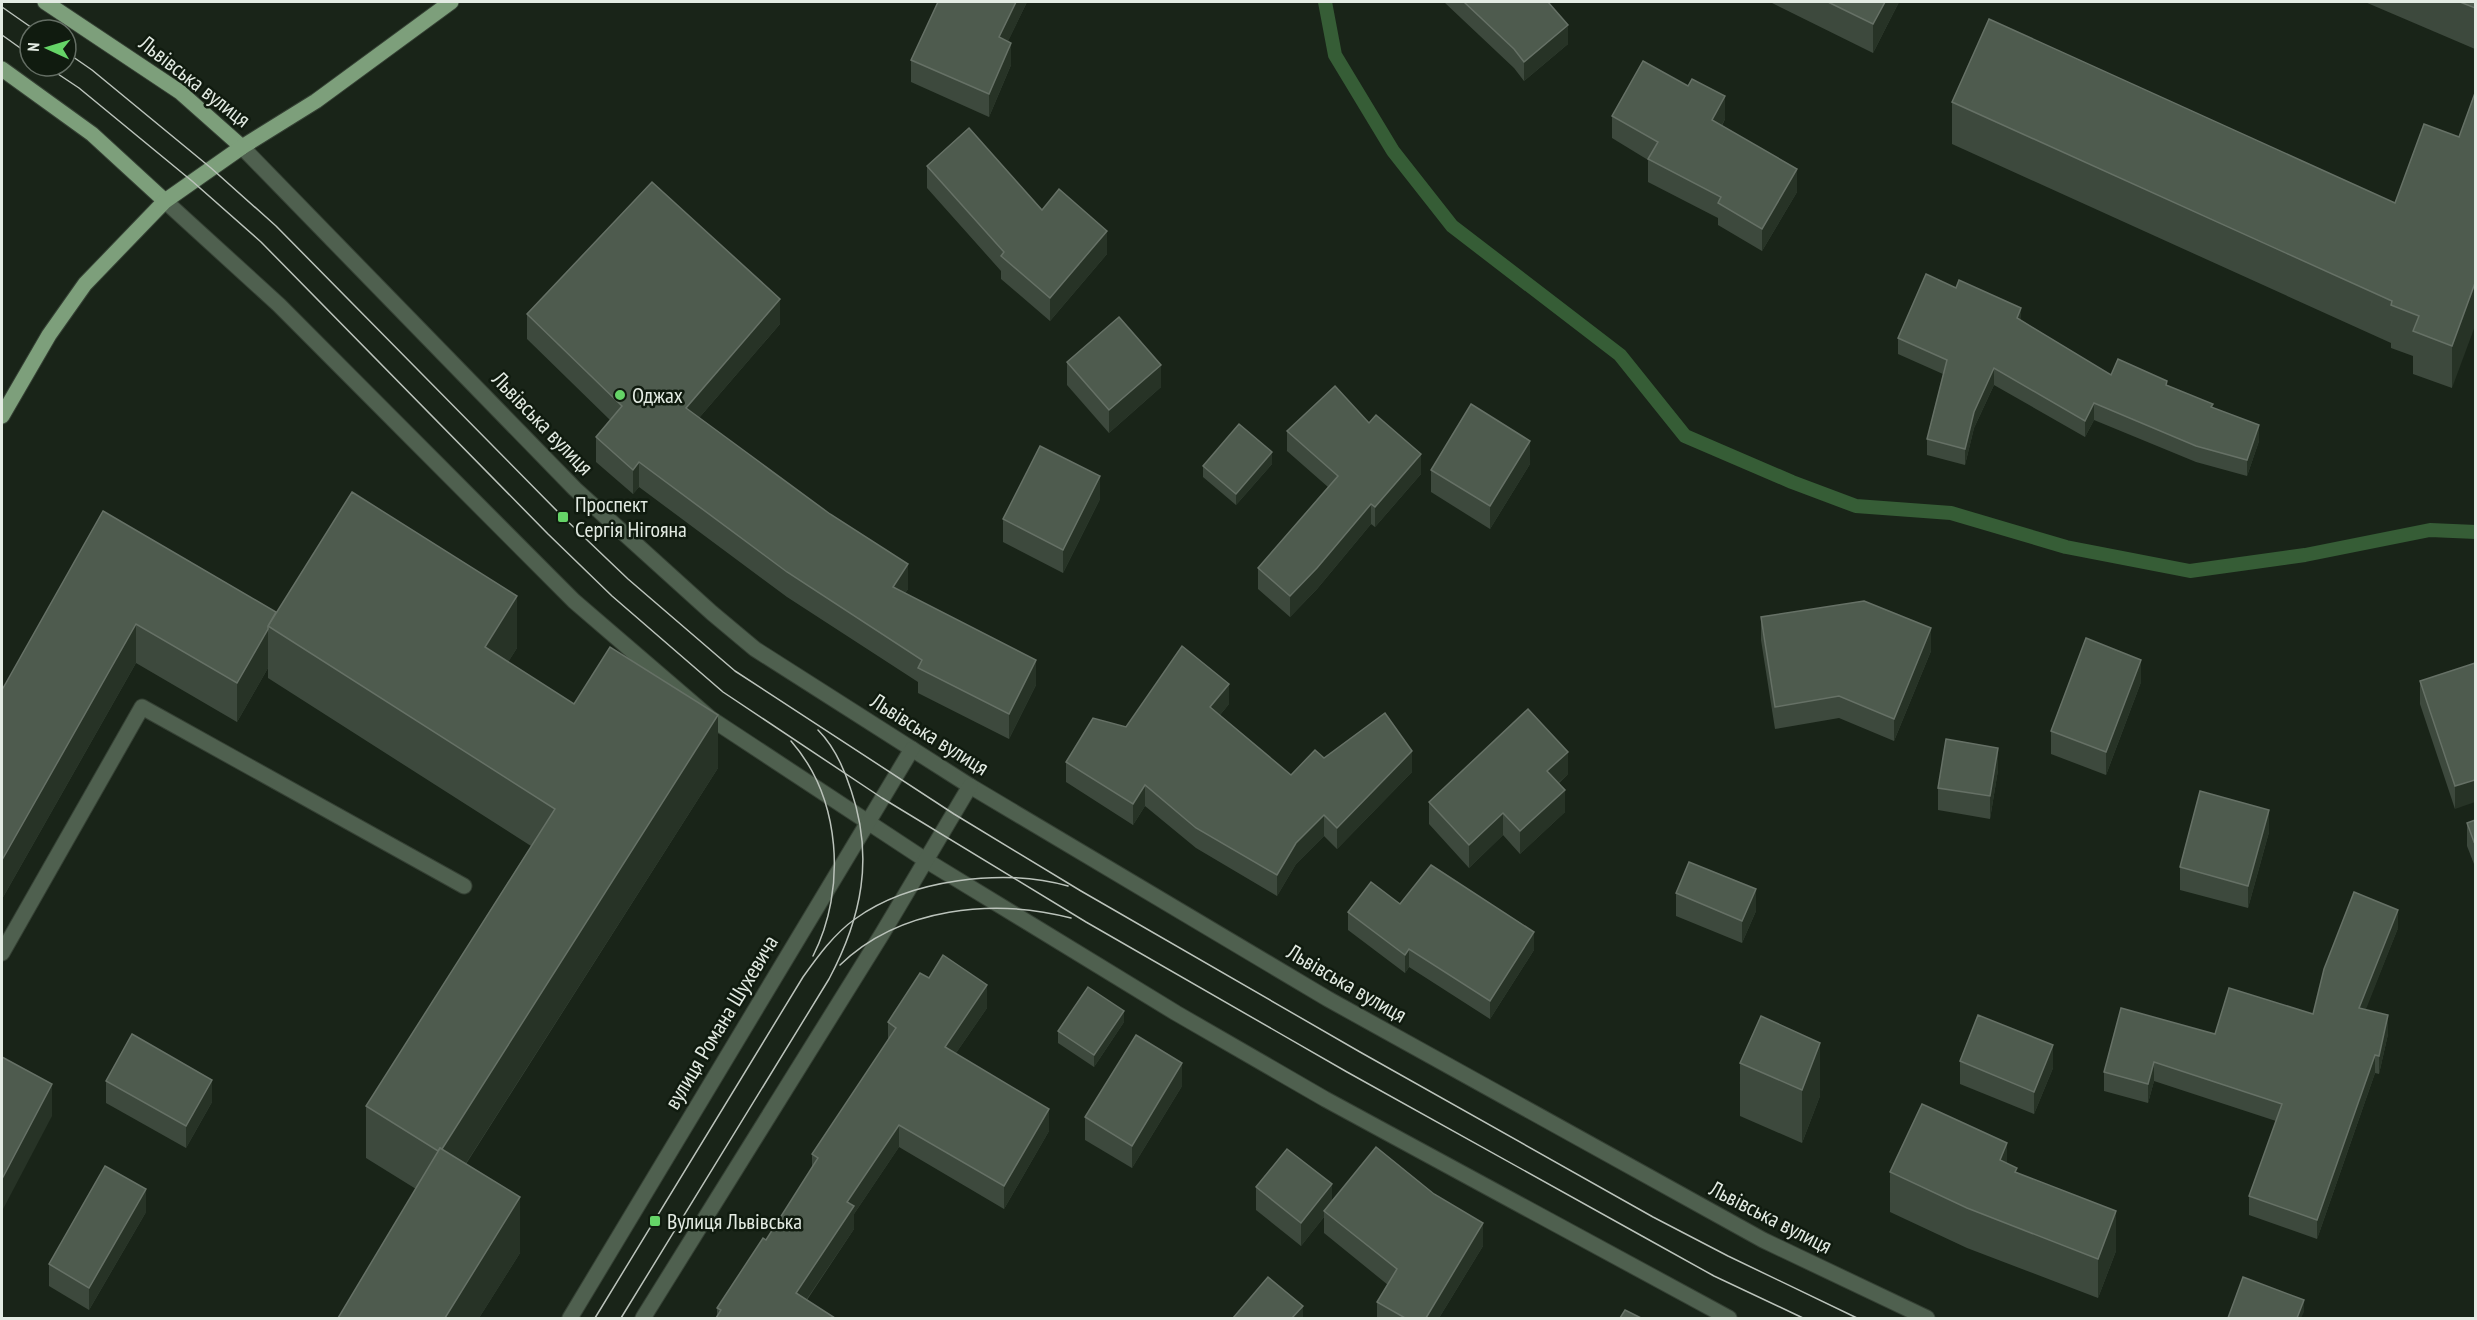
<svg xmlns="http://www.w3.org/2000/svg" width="2477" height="1320" viewBox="0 0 2477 1320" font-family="'PT Sans Narrow',sans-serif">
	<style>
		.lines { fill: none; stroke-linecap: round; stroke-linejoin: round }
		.stream { stroke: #365d36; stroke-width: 14 }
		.minor-casing { stroke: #354034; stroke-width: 17 }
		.major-casing { stroke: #354034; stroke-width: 17 }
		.minor { stroke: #4f604f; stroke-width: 15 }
		.major { stroke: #7d9f7b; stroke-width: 15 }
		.tram { stroke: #bbc3bb; stroke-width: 1.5 }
		.wall { fill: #3d493d }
		.shaded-wall { fill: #273326 }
		.building { fill: #4e5b4e; stroke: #667166; stroke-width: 1.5 }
		.poi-dot { fill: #65d467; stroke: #101b0f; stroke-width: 2 }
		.labels { text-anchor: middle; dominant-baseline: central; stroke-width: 5; stroke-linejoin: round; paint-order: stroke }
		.street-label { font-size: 22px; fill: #e3ebe3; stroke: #101b0f }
		.poi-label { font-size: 22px; fill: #e3ebe3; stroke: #101b0f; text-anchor: start }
	</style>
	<rect width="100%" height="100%" fill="#192418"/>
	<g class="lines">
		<path class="stream" d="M1325,2L1335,55L1393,151L1452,226L1620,355L1685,436L1792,482L1856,506L1951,513L2066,547L2190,571L2305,555L2430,530L2476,532"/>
		<defs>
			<g id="minor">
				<path d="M242,147L575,489L712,613L755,649L970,786L1328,999L1763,1240L1927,1318"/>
				<path d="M165,201L279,305L574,601L710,718L927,861L1176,1013L1325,1099L1729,1318"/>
				<path d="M2,953L142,707L464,886"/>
				<path d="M570,1318L912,749"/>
				<path d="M643,1318L882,934L970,786"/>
			</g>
			<g id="major">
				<path d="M45,2L180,92L242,147"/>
				<path d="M2,69L92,134L165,201"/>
				<path d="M2,416L49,335L85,284L165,201L242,147L316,101L451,2"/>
			</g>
		</defs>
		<use href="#minor" class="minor-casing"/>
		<use href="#major" class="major-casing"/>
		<use href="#minor" class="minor"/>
		<use href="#major" class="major"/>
		<g class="tram">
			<path d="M2,7L35,30"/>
			<path d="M2,35L30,55"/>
			<path d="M66,52L92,70L211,168L276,226L563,517L628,579L735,671L954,814L1081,891L1360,1052L1653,1217L1728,1256L1857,1318"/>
			<path d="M46,66L79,88L192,181L261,242L548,534L612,596L723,692L882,798L1086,922L1347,1072L1642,1236L1714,1276L1803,1318"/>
			<path d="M791,741C841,798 847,889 813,956"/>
			<path d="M840,965C900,907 994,898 1071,918"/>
			<path d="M595,1318L803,977C818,956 834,934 855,919C910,879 1004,868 1068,886"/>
			<path d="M621,1318L829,979C862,917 874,857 851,790C844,768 834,746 818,730"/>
		</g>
	</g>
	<g class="wall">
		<path d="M1027,2L1008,41L1011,65L989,117L911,82V60Z"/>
		<path d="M1444,2H1548L1568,44L1524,81L1514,68Z"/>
		<path d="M1770,2H1899L1873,53Z"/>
		<path d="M2365,2H2475V49Z"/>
		<path d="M1952,102L2395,203L2459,137L2452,388L2413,374V356L2391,348V343L1952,144Z"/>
		<path d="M1612,116L1725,119L1722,126L1797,192L1762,251L1718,225V218L1648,182V160L1612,138Z"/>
		<path d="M927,166L1042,210L1107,254L1050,321L1001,279V271L927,188Z"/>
		<path d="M527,314L780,324L699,418L908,589L905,593L1036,685L1009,739L918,693V682L787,597L639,487L633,494L596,462V437L610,420L527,339Z"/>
		<path d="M2021,320L2111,375L2167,386L2213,408L2259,441L2247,476L2196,462L2094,420L2085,437L1994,385L1974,428L1965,465L1927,455V439L1943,374L1898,354V338Z"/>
		<path d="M1067,362L1161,387L1109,433L1067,385Z"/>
		<path d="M1369,423L1421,474L1375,527L1371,524L1317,589L1290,617L1258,589V568L1328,487L1287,451V431Z"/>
		<path d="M1272,464L1236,505L1203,477V466Z"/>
		<path d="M1530,464L1490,529L1431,492V470Z"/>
		<path d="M1100,499L1063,573L1003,542V519Z"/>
		<path d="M103,511L276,612L517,648L508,662L574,704L718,768L466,1164L520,1253L479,1318H338L416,1189L366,1158V1106L531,846L268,678V668L237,722L136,663L2,899V690Z"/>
		<path d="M1761,617L1931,651L1894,741L1839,718L1775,729L1761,640Z"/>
		<path d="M2475,663L2455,809L2420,704V681Z"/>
		<path d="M2141,682L2106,775L2051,754V731Z"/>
		<path d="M1229,704L1220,715L1291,775L1324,758L1412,772L1337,849L1324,836L1296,864L1277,896L1196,848L1145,806L1133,825L1066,782V762L1126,727Z"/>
		<path d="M1998,770L1990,819L1938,810V788Z"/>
		<path d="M1568,774L1559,783L1565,812L1520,854L1503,835L1469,868L1429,824V802Z"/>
		<path d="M2475,820L2474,864L2467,846V823Z"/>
		<path d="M2269,832L2248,908L2180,890V867Z"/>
		<path d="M1676,893L1756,911L1742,943L1676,916Z"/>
		<path d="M1400,904L1534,950L1490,1019L1409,967L1405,973L1348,930V912Z"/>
		<path d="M2398,928L2365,1010L2388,1034L2379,1074L2375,1073L2317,1239L2249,1215V1196L2276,1121L2154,1081L2148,1103L2104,1091V1072L2215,1034L2313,1014Z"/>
		<path d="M987,1008L956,1053L1049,1131L1004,1209L899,1147L854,1214V1229L807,1300L717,1317V1308L766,1240L812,1169V1154L888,1041V1022Z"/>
		<path d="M1124,1022L1094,1067L1058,1043V1031Z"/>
		<path d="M1960,1061L2053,1068L2034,1114L1960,1084Z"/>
		<path d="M1740,1063L1820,1096L1802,1143L1740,1116Z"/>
		<path d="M106,1081L212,1102L186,1148L106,1103Z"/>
		<path d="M1182,1086L1132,1168L1085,1140V1117Z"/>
		<path d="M2007,1163L2017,1173L2116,1251L2098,1298L1967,1248L1890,1212V1172Z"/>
		<path d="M1256,1187L1332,1201L1483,1246L1439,1318H1377V1302L1388,1285L1324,1233V1217L1301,1246L1256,1210Z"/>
		<path d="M146,1212L89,1310L49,1286V1264Z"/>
	</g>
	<g class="shaded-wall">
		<path d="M1016,2H1027L999,60V37Z"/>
		<path d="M1885,2H1899L1873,53V24Z"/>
		<path d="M1568,25V44L1524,81V62Z"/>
		<path d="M1011,43V65L989,117V94Z"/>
		<path d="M1725,96V119L1712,143V120Z"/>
		<path d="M1797,169V192L1762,251V229Z"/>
		<path d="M1107,231V254L1050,321V298Z"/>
		<path d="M2475,283V326L2452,388V346Z"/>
		<path d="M780,299V324L686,433V408Z"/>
		<path d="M2021,308V324L2017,318Z"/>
		<path d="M1161,365V387L1109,433V410Z"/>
		<path d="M1994,368V385L1974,428L1965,465V449L1974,412Z"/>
		<path d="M2094,403V420L2085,437V421Z"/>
		<path d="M2259,425V441L2247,476V460Z"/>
		<path d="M1530,441V464L1490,529V506Z"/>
		<path d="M1272,452V464L1236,505V494Z"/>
		<path d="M1421,454V474L1375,527V507Z"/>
		<path d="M639,462V487L633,494V470Z"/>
		<path d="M1100,476V499L1063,573V550Z"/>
		<path d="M1371,504V524L1317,589L1290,617V596Z"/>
		<path d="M908,564V589L893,612V587Z"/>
		<path d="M517,596V648L485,699V647Z"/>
		<path d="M136,624V663L2,899V860Z"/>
		<path d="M1931,628V651L1894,741V719Z"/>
		<path d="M268,629V668L237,722V683Z"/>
		<path d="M1036,660V685L1009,739V714Z"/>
		<path d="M2141,660V682L2106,775V752Z"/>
		<path d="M1229,684V704L1210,727V707Z"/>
		<path d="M718,715V768L440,1204V1152Z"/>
		<path d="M1998,748V770L1990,819V796Z"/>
		<path d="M1412,751V772L1337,849V828Z"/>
		<path d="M1568,752V774L1547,793V771Z"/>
		<path d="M2475,780V802L2455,809V786Z"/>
		<path d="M1145,785V806L1133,825V804Z"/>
		<path d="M1565,790V812L1520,854V831Z"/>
		<path d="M2269,810V832L2248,908V886Z"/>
		<path d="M1503,813V835L1469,868V845Z"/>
		<path d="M1324,815V836L1296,864L1277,896V875L1296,843Z"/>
		<path d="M2475,841V864H2474V842Z"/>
		<path d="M1756,889V911L1742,943V921Z"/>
		<path d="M2398,910V928L2359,1027V1008Z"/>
		<path d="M1534,932V950L1490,1019V1001Z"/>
		<path d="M1409,949V967L1405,973V955Z"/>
		<path d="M987,985V1008L945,1069V1047Z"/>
		<path d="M1124,1011V1022L1094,1067V1055Z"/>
		<path d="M2388,1015V1034L2379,1074V1056Z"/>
		<path d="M1820,1043V1096L1802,1143V1090Z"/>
		<path d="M2053,1045V1068L2034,1114V1092Z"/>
		<path d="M2375,1055V1073L2317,1239V1220Z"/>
		<path d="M2154,1062V1081L2148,1103V1084Z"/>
		<path d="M1182,1063V1086L1132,1168V1146Z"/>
		<path d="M212,1080V1102L186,1148V1126Z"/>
		<path d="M52,1084V1116L2,1211V1179Z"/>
		<path d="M1049,1109V1131L1004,1209V1186Z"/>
		<path d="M899,1125V1147L854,1214V1229L796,1315V1293L847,1202Z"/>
		<path d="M2007,1143V1183L2000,1160Z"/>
		<path d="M1332,1184V1206L1324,1211V1217L1301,1246V1223Z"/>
		<path d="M146,1189V1212L89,1310V1288Z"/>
		<path d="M520,1197V1253L479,1318H445Z"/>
		<path d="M2116,1211V1251L2098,1298V1259Z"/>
		<path d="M1483,1223V1246L1439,1318H1426Z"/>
		<path d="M2304,1300V1312L2301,1318H2297Z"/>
		<path d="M1303,1306V1318H1292Z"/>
	</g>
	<g class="building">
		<path d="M938,2H1016L999,37L1011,43L989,94L911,60Z"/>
		<path d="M1464,2H1548L1568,25L1524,62L1514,49Z"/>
		<path d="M1828,2H1885L1873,24Z"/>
		<path d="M2460,2H2475V8Z"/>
		<path d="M1989,19L2395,203L2424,124L2459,137L2475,93V283L2452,346L2413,331L2419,316L2391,305L2392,301L1952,102Z"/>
		<path d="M1643,61L1688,86L1692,79L1725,96L1712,120L1797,169L1762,229L1718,203L1721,197L1648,159L1658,142L1612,116Z"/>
		<path d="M969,128L1042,210L1059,189L1107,231L1050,298L1001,256L1004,252L927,166Z"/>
		<path d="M652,182L780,299L686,408L830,514L908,564L893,587L1036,660L1009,714L918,668L922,660L787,572L639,462L633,470L596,437L622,406L527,314Z"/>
		<path d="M1926,274L1956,288L1959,280L2021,308L2017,318L2111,375L2118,359L2167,381L2166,385L2213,404L2211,407L2259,425L2247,460L2196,446L2094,403L2085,421L1994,368L1974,412L1965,449L1927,439L1947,360L1898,338Z"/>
		<path d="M1119,317L1161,365L1109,410L1067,362Z"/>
		<path d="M1335,386L1369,423L1376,415L1421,454L1375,507L1371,504L1317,568L1290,596L1258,568L1338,476L1287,431Z"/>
		<path d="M1471,404L1530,441L1490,506L1431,470Z"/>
		<path d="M1239,424L1272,452L1236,494L1203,466Z"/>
		<path d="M1040,446L1100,476L1063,550L1003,519Z"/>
		<path d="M352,492L517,596L485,647L574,704L610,647L718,715L442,1149L440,1148L438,1151L366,1106L555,809L268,626Z"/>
		<path d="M103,511L276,612L268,626V629L237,683L136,624L2,860V690Z"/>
		<path d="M1864,601L1931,628L1894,719L1839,696L1775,707L1761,617Z"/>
		<path d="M2086,638L2141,660L2106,752L2051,731Z"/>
		<path d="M1182,646L1229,684L1210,707L1291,775L1315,750L1324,758L1385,713L1412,751L1337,828L1324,815L1296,843L1277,875L1196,828L1145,785L1133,804L1066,762L1093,718L1126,727Z"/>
		<path d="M2475,663V780L2455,786L2420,681Z"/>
		<path d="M1528,709L1568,752L1547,771L1565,790L1520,831L1503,813L1469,845L1429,802Z"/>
		<path d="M1946,739L1998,748L1990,796L1938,788Z"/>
		<path d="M2200,791L2269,810L2248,886L2180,867Z"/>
		<path d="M2475,820V841L2474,842L2467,823Z"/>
		<path d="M1689,862L1756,889L1742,921L1676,893Z"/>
		<path d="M1431,865L1534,932L1490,1001L1409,949L1405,955L1348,912L1371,882L1400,904Z"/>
		<path d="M2354,892L2398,910L2359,1008L2388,1015L2379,1056L2375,1055L2317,1220L2249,1196L2282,1104L2154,1062L2148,1084L2104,1072L2121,1008L2215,1034L2229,988L2313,1014L2324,969Z"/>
		<path d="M943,955L987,985L945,1047L1049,1109L1004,1186L899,1125L847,1202L854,1206L796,1293L835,1318H716L721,1310L717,1308L763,1238L766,1240L818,1158L812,1154L896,1028L888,1022L920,973L929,978Z"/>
		<path d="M1088,987L1124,1011L1094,1055L1058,1031Z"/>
		<path d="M1978,1015L2053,1045L2034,1092L1960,1061Z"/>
		<path d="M1761,1016L1820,1043L1802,1090L1740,1063Z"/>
		<path d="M132,1034L212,1080L186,1126L106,1081Z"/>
		<path d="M1136,1035L1182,1063L1132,1146L1085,1117Z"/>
		<path d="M2,1057L52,1084L2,1179Z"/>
		<path d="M1922,1104L2007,1143L2000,1160L2017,1168L2015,1172L2116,1211L2098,1259L1967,1208L1890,1172Z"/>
		<path d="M1376,1147L1434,1194L1483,1223L1426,1318H1405L1377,1302L1397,1269L1324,1211Z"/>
		<path d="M440,1148L520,1197L445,1318H338Z"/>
		<path d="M1287,1149L1332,1184L1301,1223L1256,1187Z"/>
		<path d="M105,1166L146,1189L89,1288L49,1264Z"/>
		<path d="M1268,1277L1303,1306L1292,1318H1233Z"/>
		<path d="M2243,1277L2304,1300L2297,1318H2228Z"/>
		<path d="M1625,1310L1641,1318H1620Z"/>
	</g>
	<g class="poi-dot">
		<circle cx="620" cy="395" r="6"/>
		<rect x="557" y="511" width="12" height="12" rx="3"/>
		<rect x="649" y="1215" width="12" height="12" rx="3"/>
	</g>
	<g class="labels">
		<g class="street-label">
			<text transform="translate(195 81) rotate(38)">Львівська вулиця</text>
			<text transform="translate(543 423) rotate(46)">Львівська вулиця</text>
			<text transform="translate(930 734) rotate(32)">Львівська вулиця</text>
			<text transform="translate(1347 983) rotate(30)">Львівська вулиця</text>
			<text transform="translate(721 1022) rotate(-59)">вулиця Романа Шухевича</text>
			<text transform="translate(1771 1217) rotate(27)">Львівська вулиця</text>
		</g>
		<g class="poi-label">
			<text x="632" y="395">Оджах</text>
			<text x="575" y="504">Проспект<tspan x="575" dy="25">Сергія Нігояна</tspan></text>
			<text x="667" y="1221">Вулиця Львівська</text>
		</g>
	</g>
	<rect width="2477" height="1320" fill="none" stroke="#e3ebe3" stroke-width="6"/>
	<g transform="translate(48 48) rotate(274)"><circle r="28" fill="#101b0f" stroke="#646e64" stroke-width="1.5"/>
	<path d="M0-4.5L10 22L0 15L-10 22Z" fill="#65d467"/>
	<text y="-9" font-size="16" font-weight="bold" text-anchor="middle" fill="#e3ebe3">N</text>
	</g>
</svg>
